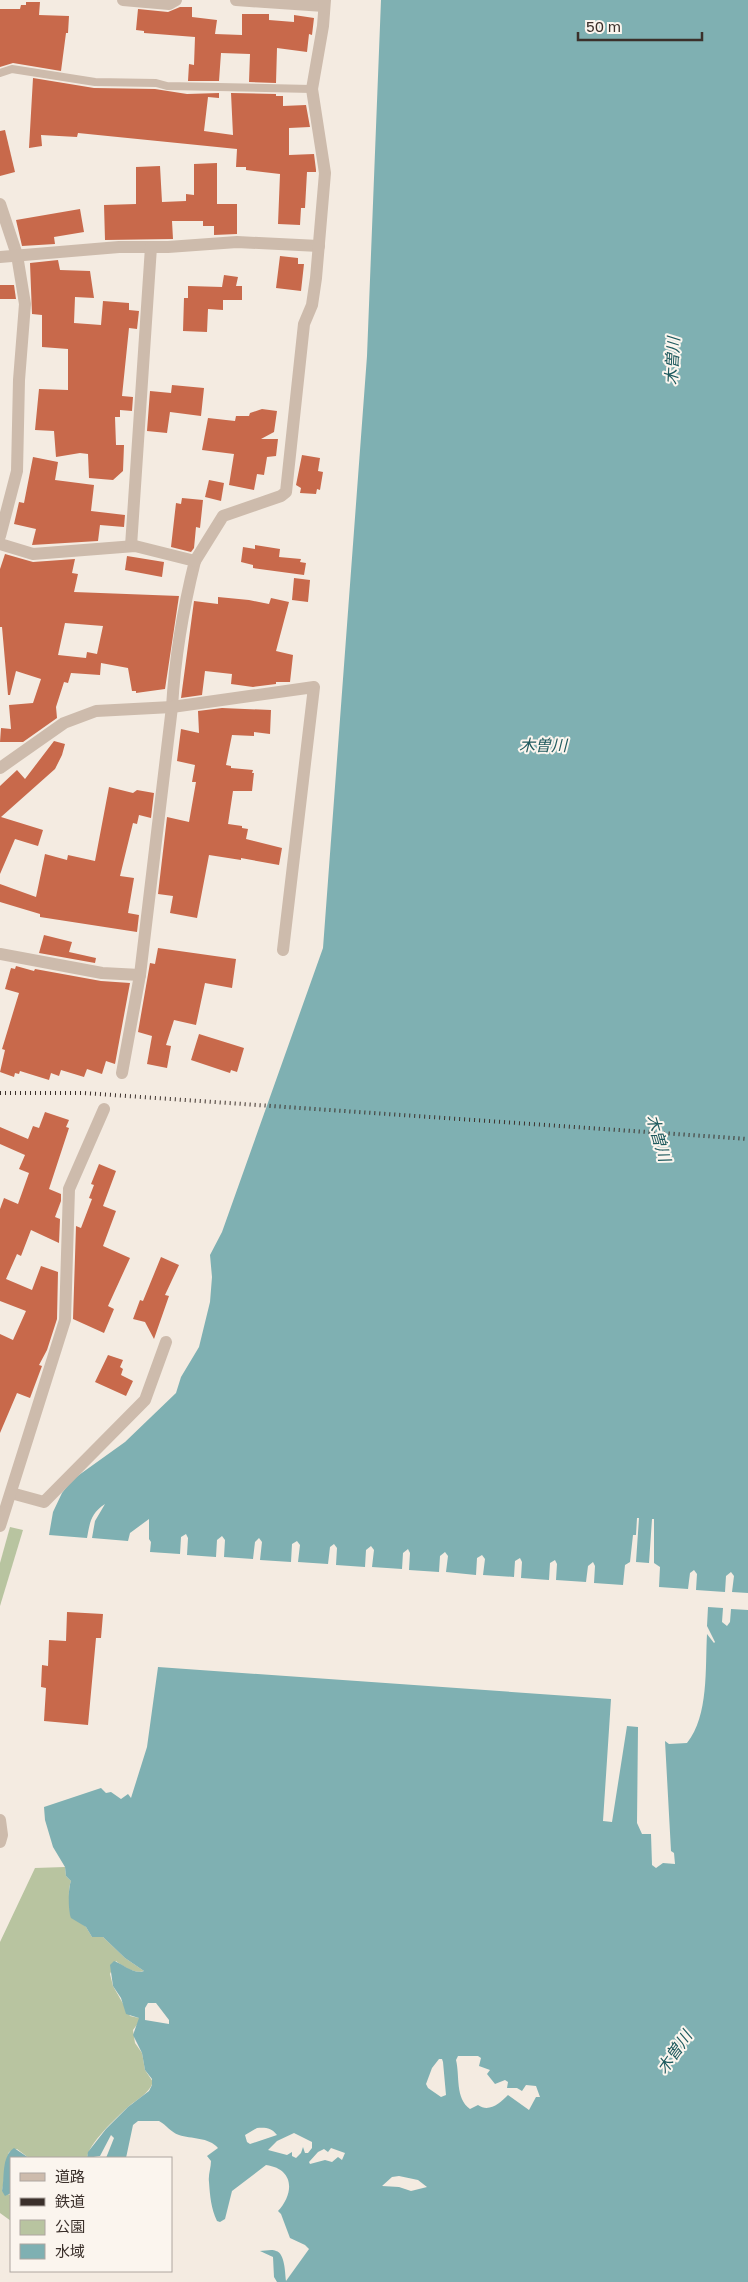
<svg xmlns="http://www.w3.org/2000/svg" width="748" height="2282" viewBox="0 0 748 2282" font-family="'Golos Text','Noto Sans JP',sans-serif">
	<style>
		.green { fill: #b8c4a0 }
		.water { fill: #7fb0b2; fill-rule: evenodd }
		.building { fill: #c8694b; fill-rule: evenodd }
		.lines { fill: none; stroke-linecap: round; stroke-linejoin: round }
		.lane { stroke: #cdbbac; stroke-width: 8 }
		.street { stroke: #cdbbac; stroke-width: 12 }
		.rail { stroke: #3b302b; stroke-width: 4; stroke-dasharray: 1 4; stroke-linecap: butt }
		.labels { text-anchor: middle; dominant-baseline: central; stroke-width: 4; stroke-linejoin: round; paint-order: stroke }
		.water-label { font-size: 16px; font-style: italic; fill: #1f5a5e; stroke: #fbf5ee }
	</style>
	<rect width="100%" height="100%" fill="#f4ebe1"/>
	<g class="green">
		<path d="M10,1527L23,1530L0,1606V1563Z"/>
		<path d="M65,1867L66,1876L71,1881C67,1892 70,1902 70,1914L86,1927L92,1937H103L125,1958L144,1971C135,1974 124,1967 116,1961L110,1974L113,1986L130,2016L139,2018V2022L133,2030L135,2043L142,2053L145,2070L153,2082C149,2094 137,2099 128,2107C117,2117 88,2144 87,2158H29L17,2149L9,2152C4,2165 5,2178 2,2191L10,2195L11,2193V2221L0,2213V1942L35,1868Z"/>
	</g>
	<g class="water">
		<path d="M381,0H748V1593L732,1592L734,1576L731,1572L726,1576L725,1592L696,1590L697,1574L694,1570L690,1573L688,1589L659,1587L660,1567L654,1563V1519H652L649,1563L636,1562L639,1518H637L636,1535H633L630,1562L625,1565L623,1585L594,1583L595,1566L593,1562L588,1566L586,1582L556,1580L557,1564L555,1560L550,1563L549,1580L521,1578L522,1562L520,1558L515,1561L514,1577L483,1575L485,1559L482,1555L477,1558L476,1575L446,1572L448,1556L445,1552L440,1556L439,1572L409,1570L410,1553L408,1549L403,1553L402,1569L372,1567L374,1550L371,1546L366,1550L365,1567L336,1565L337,1548L334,1544L330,1547L328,1564L298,1562L300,1545L297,1541L292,1544L291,1562L260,1560L262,1542L259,1538L255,1542L253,1559L224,1557L225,1540L222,1536L217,1540L216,1557L187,1555L188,1538L186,1534L181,1537L180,1554L150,1552L151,1542L149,1539V1519L130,1533L128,1541L92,1538L95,1521L105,1504C90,1514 90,1523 87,1538L49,1535L53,1512L62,1493L72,1480L125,1442L176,1393L181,1377L199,1347L210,1302L212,1277L210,1255L222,1232L323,948L367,356Z"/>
		<path d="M708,1607L723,1608L722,1622L727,1626L730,1622L731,1609L748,1610V2282H277L274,2277L273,2257L260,2251C265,2251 272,2249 276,2251C285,2253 285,2273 286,2281L309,2249L305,2245L290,2238L281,2214L278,2211C294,2194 295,2169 266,2165L232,2191L225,2219L220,2222L217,2221C211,2208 210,2196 209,2182C208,2175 211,2168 211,2161L207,2156L218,2148C209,2137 191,2139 179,2135C170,2132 167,2125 159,2121H138L133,2125L126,2158H106L114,2138L111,2135L100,2156L87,2158L88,2152L106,2129L128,2107L149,2091L152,2085V2079L145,2070L142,2053L133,2035L139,2018L126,2014L121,1998L113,1986L110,1965L114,1961C123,1964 134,1975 144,1971L125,1958L103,1937H92L86,1927L71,1918C68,1911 68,1888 71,1881L66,1876L65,1867L53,1847L45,1820L44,1807L101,1788L106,1793L111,1792L121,1799L128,1794L131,1798L147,1747L158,1667L611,1699L603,1821L612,1822L627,1726L638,1727L637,1823L642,1834H651L652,1865L656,1868L663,1863L675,1864L674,1853L671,1851L665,1741L669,1744L687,1743C709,1715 705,1668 707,1634L714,1643L715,1642L707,1626ZM148,2003H156L169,2020V2024L145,2020V2008ZM458,2056H478L481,2058L479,2066L490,2070L487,2074L495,2084L505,2080L508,2082L507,2088H517L522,2091L526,2085L536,2086L540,2097H536L529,2110L508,2095C500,2103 489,2113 478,2105L470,2109C455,2098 460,2076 456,2060ZM439,2059H442L443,2062L446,2095L441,2097L428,2088L426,2084L432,2068ZM257,2128C265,2127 272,2128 277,2135L250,2144L247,2142L245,2135ZM294,2133L312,2142V2148L308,2153H305L303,2147L301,2153L296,2158L292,2156V2152L287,2155L268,2150L277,2141ZM331,2148L345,2153L342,2160L338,2157L332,2162L325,2160L310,2164L309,2162L318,2152L324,2149L328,2152ZM399,2176L418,2180L427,2187L411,2191L399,2187L382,2186L392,2177Z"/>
		<path d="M14,2148L29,2158H11V2193L5,2196L2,2191C5,2177 1,2157 14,2148Z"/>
	</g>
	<g class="building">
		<path d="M26,2H40L39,15L69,16L68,33H66L61,71L13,63L0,67V9H20L21,5H26Z"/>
		<path d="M180,7H192V17L217,20L215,34L242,35V14H269V20L294,22V15L314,18L312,35L309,34L307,52L277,48L276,83L249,82L250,54L221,53L219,81H188L189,64L194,65L195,37L144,33V31L136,30L138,9L168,12Z"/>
		<path d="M33,78L94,88L155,89L187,94L219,93V98L208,97L204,131L233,135L231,93L276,94V96H283V106L306,105L310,127L289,128V155L314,154L316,170V172H307L305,208H301L300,225L278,224L280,174L246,170V167H236L237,149L78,133L77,137L41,135L42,146L29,148Z"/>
		<path d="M5,130L15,172L0,176V131Z"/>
		<path d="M217,163V204H237V234L214,235V226H203V221H172L173,239L105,240L104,205L136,204V167L160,166L162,202L186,201V194L194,195V164Z"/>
		<path d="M80,209L84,232L54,237L55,244L22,246L16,220Z"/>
		<path d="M280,256L298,258V264H304L301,291L276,288Z"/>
		<path d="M58,260L60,270L90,271L94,298L75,297L74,323L101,325L103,301L129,303V310L139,311L137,329L129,328L122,396L133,397L132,411L120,410V417H115L116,445H124L123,471L113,480L89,478L88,454L80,453L56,457L54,431L35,430L39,389L68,390V349L42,347V315L32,314L30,263Z"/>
		<path d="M224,275L238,277L236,286H242V300H223V310L208,309L207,332L183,331L184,298H188V286L222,287Z"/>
		<path d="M0,285H14L16,299H0Z"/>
		<path d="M172,385L204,388L201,416L170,412L167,433L147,431L150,391L171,393Z"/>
		<path d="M262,409L277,411L274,432L261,439H278L276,456L267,457L264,475L257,474L254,490L229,485L234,454L202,450L208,418L235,421L236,416H249L250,413Z"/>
		<path d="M302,455L320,458L318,471L323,472L320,490L317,489L316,494L300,493L301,488L296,485Z"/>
		<path d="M33,457L58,462L55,480L94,485L91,511L125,515L124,527L100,525L98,541L32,545L36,529L14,524L19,502L24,503Z"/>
		<path d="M209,480L224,483L221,501L205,497Z"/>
		<path d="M182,498L203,500L200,528L196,527L194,548L191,552L171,547L176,503L181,504Z"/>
		<path d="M255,545L280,549L279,557L301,559L300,562L306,563L304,575L253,568V565L241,562L243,547L255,549Z"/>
		<path d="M5,554L33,562L75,559L72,573L78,574L74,592L179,596L165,689L136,693V691H132L128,668L101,663L100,675L71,673L68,683L64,682L56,707L57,718L23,742H0L1,728L11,729L9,705L33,703L41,679L16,671L10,695H8L2,627H0V569ZM65,623L103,626L97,654L87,652L86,658L58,655Z"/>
		<path d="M127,556L164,562L162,577L125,570Z"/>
		<path d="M294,578L310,580L308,602L292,600Z"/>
		<path d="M218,597L249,600L269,604L271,598L289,602L276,651L293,655L290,682H276V684L253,687L231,684L232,674L205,671L202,695L181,698L194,601L218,604Z"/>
		<path d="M222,708L271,710L270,734L254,732V736L232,735L226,765L231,766V768L253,770L252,773H254L252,791H233L228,824L242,826V828L248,829L246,839L282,848L279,865L241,858V860L209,855L197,918L170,913L173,896L158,894L167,817L189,822L196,782H192L195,765L177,761L181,729L199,733L198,711Z"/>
		<path d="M54,741L65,744L62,755L55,769L1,817L43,830L38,846L15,839L0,874V786L17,770L25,779Z"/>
		<path d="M109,787L133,793L137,790L154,793L151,818L139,815L137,824L133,823L120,876L134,878L128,913L139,915L137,932L40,917V914L0,902V884L36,897L45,854L67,860L68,855L95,861Z"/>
		<path d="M44,935L72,942L69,952L96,958L95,963L39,953Z"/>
		<path d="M158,948L236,959L232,988L205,983L196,1025L174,1020L166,1045L171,1046L167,1068L147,1064L152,1036L138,1032L150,963L155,964Z"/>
		<path d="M16,966L34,971L35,969L101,981L130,983L115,1064L106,1061L102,1074L87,1069L84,1077L61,1070L59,1076L51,1073L49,1080L20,1071L19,1074L15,1073L14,1077L0,1072L5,1050L2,1049L19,993L5,989L11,968L15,969Z"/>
		<path d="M199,1034L244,1048L237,1072L231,1070L230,1073L191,1060Z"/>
		<path d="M45,1112L69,1120L66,1127L69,1128L49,1189L61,1194V1201L55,1217L60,1219L59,1243L31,1230L21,1256L17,1254L6,1279L32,1290L41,1266L58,1272L57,1319L47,1350L39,1365L42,1366L30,1398L17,1393L0,1433V1334L13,1340L26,1311L0,1301V1209L4,1198L18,1204L29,1173L19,1169L25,1155L0,1144V1127L28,1139L33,1126L39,1128Z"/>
		<path d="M99,1164L116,1171L103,1206L116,1211L103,1246L130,1258L108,1306L114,1309L104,1333L73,1319L76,1226L81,1228L92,1199L89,1198L94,1185L91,1184Z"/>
		<path d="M161,1257L179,1265L165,1295L169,1296L154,1339L145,1322L133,1319L140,1300L143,1301Z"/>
		<path d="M108,1355L123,1360L120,1367L123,1369L121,1375L133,1381L126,1396L95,1382Z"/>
		<path d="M67,1612L103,1614L101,1638H96L88,1725L44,1721L46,1688L41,1687L42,1665L48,1666L49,1640L66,1641Z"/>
	</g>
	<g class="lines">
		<path class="lane" d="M0,73L12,69L95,82L156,83L167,86L312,89"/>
		<g class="street">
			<path d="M123,0L169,4L176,0"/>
			<path d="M236,0L324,6"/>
			<path d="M0,204L17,255L25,304L19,380L17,471L0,536"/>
			<path d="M0,257L119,247H168L237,242L319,246"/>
			<path d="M0,544L33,554L135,546L195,561C183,609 175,657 172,707L140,975L122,1073"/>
			<path d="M131,546L151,247"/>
			<path d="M195,561L223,516L281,496L286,492L304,324L312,305L316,278L325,173L312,89L323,26L325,0"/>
			<path d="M0,768L64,723L96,711L172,707L314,687L283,950"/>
			<path d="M0,954L102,973L140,975"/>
			<path d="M11,1493L44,1502L145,1400L166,1342"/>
			<path d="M0,1526L65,1320L69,1189L104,1109"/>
			<path d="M0,1820L2,1835L0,1842"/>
		</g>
		<path class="rail" d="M0,1093H84L748,1139"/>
	</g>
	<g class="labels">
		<g class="water-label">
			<text transform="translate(672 361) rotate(-87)">木曽川</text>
			<text x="543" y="745">木曽川</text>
			<text transform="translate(659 1138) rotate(74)">木曽川</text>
			<text transform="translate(674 2052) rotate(-55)">木曽川</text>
		</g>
	</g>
	<rect x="10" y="2157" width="162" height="115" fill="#fbf5ee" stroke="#aea6a0"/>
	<rect x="20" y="2173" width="25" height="8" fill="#cdbbac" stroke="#aea6a0"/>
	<text x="55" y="2182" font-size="15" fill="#3b302b">道路</text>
	<rect x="20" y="2198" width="25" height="8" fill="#3b302b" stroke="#aea6a0"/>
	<text x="55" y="2207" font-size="15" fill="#3b302b">鉄道</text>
	<rect x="20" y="2220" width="25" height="15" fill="#b8c4a0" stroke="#aea6a0"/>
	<text x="55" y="2232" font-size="15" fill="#3b302b">公園</text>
	<rect x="20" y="2244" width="25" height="15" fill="#7fb0b2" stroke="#aea6a0"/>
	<text x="55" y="2257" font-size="15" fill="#3b302b">水域</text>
	<path d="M578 32v8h124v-8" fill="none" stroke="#3b302b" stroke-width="2.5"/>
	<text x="586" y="32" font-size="15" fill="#3b302b" stroke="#fbf5ee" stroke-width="4" paint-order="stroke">50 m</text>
</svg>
